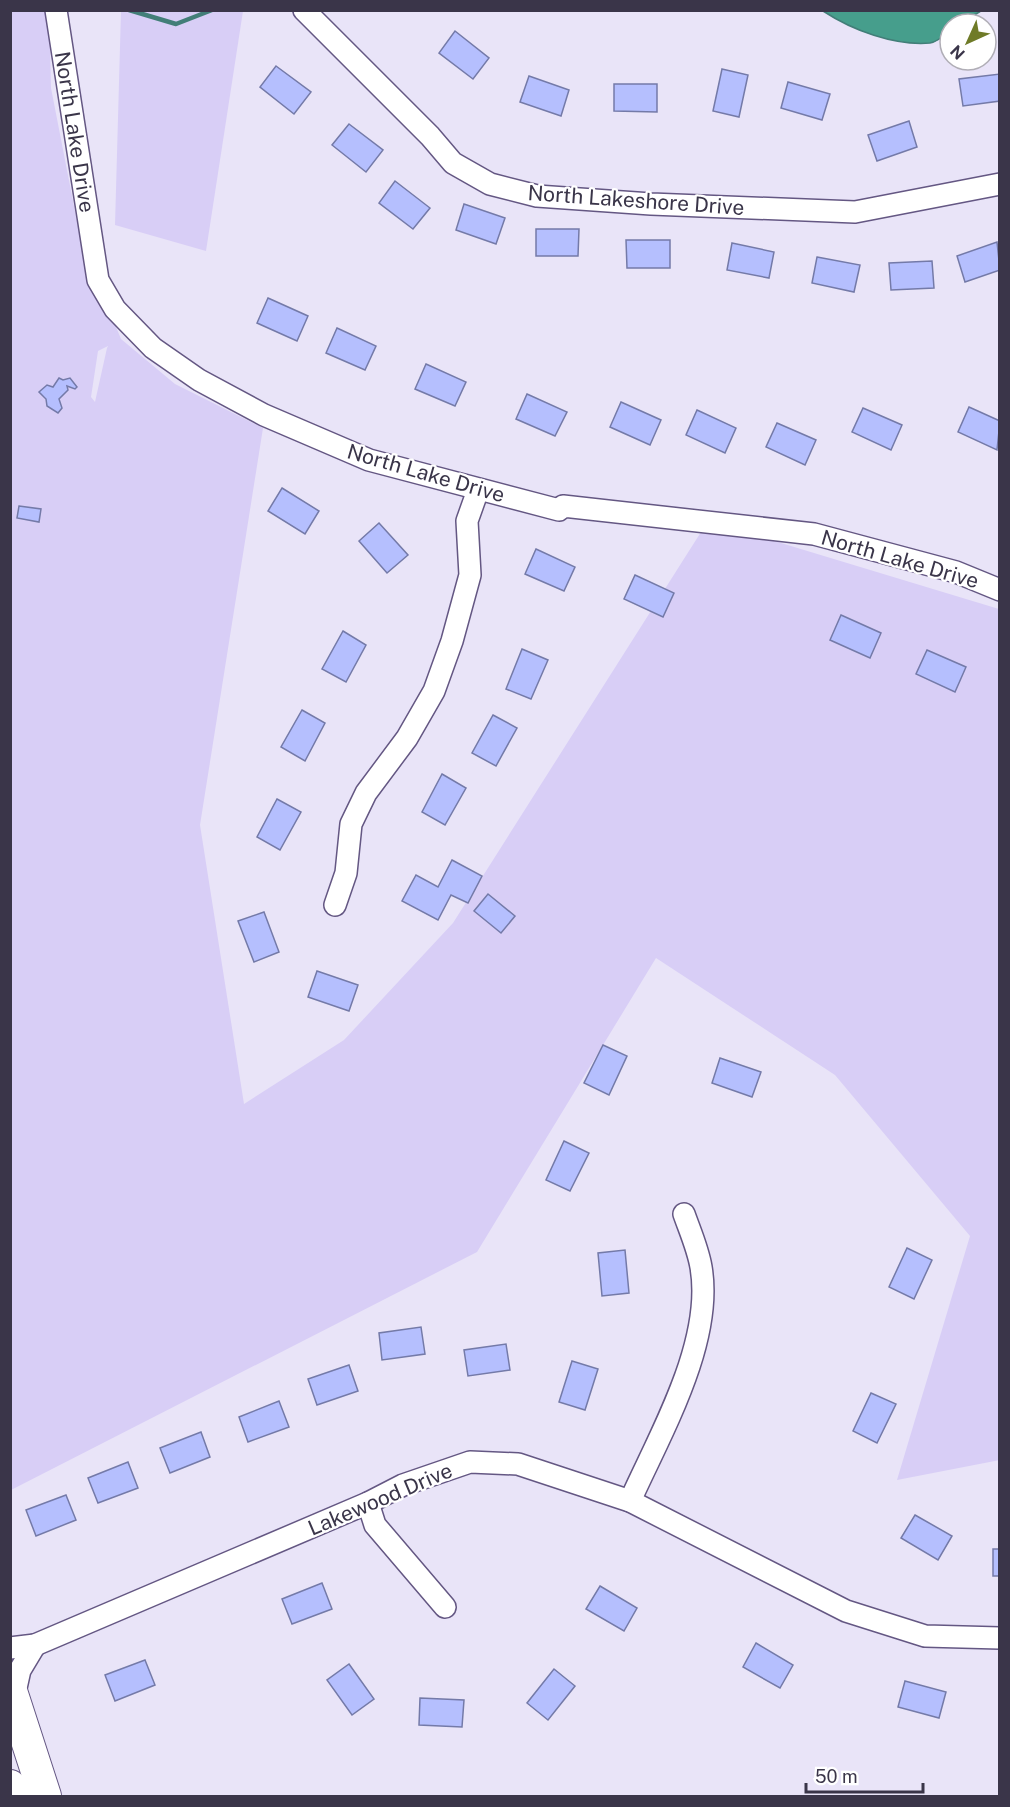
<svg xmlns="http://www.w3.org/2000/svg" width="1010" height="1807" viewBox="0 0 1010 1807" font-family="'Public Sans',sans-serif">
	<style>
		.green { fill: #d8cef6; fill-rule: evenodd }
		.water { fill: #469e8c; stroke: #427e78; stroke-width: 1.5 }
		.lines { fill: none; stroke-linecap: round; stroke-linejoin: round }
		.stream { stroke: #427e78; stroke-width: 4.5 }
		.building { fill: #b5bffe; stroke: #747aa8; stroke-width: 1.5 }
		.minor-casing { stroke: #645783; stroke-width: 24 }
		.highway-casing { stroke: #645783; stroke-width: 34 }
		.minor { stroke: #fff; stroke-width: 21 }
		.highway { stroke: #fff; stroke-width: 32 }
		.labels { text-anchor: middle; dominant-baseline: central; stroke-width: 4.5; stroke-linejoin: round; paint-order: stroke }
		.street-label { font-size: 21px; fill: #3a3549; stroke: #fff }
	</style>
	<rect width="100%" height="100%" fill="#e9e4f8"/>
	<g class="green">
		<path d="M49,10L51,88L81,242L121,339L175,384L263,428L200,825L244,1104L344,1040L453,923L708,521L999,609L1000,1460L897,1480L970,1236L835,1075L656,958L477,1252L11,1490L10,11ZM108,346L107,348L95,402L91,397L98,351Z"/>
		<path d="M121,11H243L206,251L115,225Z"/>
	</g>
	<path class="water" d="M823,11H981L960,24H950V31C944,36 937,42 930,43C894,46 852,30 823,11Z"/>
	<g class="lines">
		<path class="stream" d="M129,10L176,24L212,10"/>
	</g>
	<g class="building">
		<path d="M455,31L489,58L473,79L439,53Z"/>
		<path d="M276,66L311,92L294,114L260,87Z"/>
		<path d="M722,69L748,75L739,117L713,111Z"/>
		<path d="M1000,74V101L963,106L959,79Z"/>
		<path d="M529,76L569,90L561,116L520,102Z"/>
		<path d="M788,82L830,94L822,120L781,108Z"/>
		<path d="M614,84H657V112L614,111Z"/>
		<path d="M909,121L917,147L877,161L868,135Z"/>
		<path d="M349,124L383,150L366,172L332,145Z"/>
		<path d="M395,181L430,208L413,229L379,203Z"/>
		<path d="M464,204L505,218L496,244L456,230Z"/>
		<path d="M536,229H579L578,256H536Z"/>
		<path d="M626,240H670V268H627Z"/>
		<path d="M997,242L1000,270L965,282L957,256Z"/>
		<path d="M732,243L774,252L769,278L727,270Z"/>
		<path d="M817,257L860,265L854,292L812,283Z"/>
		<path d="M932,261L934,288L891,290L889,263Z"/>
		<path d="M268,298L308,316L297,341L257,323Z"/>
		<path d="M337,328L376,346L365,370L326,353Z"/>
		<path d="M426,364L466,382L455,406L415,389Z"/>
		<path d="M59,378L63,380L70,378L77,387L75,389L67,386L68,390L59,399L62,408L58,413L47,406L46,399L39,392L47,385L53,387Z"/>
		<path d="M527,394L567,412L555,436L516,419Z"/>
		<path d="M621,402L661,420L650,445L610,427Z"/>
		<path d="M969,407L1000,421L997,450L958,432Z"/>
		<path d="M863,408L902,425L891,450L852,432Z"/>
		<path d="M697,410L736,428L725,453L686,435Z"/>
		<path d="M777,423L816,440L805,465L766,447Z"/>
		<path d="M282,488L319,511L305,534L268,511Z"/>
		<path d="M19,506L41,509L39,522L17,518Z"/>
		<path d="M379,523L408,555L387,573L359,541Z"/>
		<path d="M536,549L575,567L564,591L525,574Z"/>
		<path d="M635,575L674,593L663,617L624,599Z"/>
		<path d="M841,615L881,633L870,658L830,640Z"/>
		<path d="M343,631L366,645L346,682L322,669Z"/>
		<path d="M522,649L548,660L531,699L506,689Z"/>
		<path d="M927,650L966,667L955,692L916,674Z"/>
		<path d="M302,710L325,723L305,761L281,747Z"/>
		<path d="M493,715L517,728L496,766L472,753Z"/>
		<path d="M442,774L466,788L445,825L422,812Z"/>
		<path d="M277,799L301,812L280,850L257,837Z"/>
		<path d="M452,860L482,876L468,903L451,895L438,920L402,901L416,875L438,887Z"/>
		<path d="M488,894L515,916L501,933L474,911Z"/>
		<path d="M264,912L279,952L254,962L238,921Z"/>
		<path d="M317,971L358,985L349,1011L308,997Z"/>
		<path d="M603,1045L627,1056L609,1095L584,1083Z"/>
		<path d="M720,1058L761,1072L752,1097L712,1083Z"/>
		<path d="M564,1141L589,1153L570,1191L546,1180Z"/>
		<path d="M907,1248L932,1260L914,1299L889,1287Z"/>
		<path d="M625,1250L629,1293L602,1296L598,1253Z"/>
		<path d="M421,1327L425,1354L382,1360L379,1333Z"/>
		<path d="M506,1344L510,1370L468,1376L464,1350Z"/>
		<path d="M572,1361L598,1369L585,1410L559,1402Z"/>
		<path d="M349,1365L358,1391L317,1405L308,1379Z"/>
		<path d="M871,1393L896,1404L877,1443L853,1431Z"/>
		<path d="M279,1401L289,1427L248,1442L239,1417Z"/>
		<path d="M201,1432L210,1457L170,1473L160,1448Z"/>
		<path d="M128,1462L138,1488L98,1503L88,1478Z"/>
		<path d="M66,1495L76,1520L36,1536L26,1510Z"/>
		<path d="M915,1515L952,1536L938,1560L901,1538Z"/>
		<rect x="993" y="1549" width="7" height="27"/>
		<path d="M322,1583L332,1609L292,1624L282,1599Z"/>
		<path d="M600,1586L637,1608L624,1631L586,1609Z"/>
		<path d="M756,1643L793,1665L780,1688L743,1667Z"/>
		<path d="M145,1660L155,1685L115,1701L105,1675Z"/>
		<path d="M349,1664L374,1699L352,1715L327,1680Z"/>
		<path d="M554,1669L575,1686L548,1720L527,1703Z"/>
		<path d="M905,1681L946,1692L939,1718L898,1707Z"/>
		<path d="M420,1698L464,1700L462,1727L419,1725Z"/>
	</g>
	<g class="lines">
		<defs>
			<g id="minor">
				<path d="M56,10L98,280L115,309L153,348L199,380L264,415L369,460L559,510L563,506L814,534L956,572L1000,590"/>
				<path d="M304,10L430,136L453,163L490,184L537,196L651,204L855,212L1000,184"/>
				<path d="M335,905L346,873L351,824L366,793L407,738L434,691L452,641L470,575L467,521L478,490"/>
				<path d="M630,1501C660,1434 714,1342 701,1267C698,1249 690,1231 684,1214"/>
				<path d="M368,1503L375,1525L445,1607"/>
				<path d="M10,1648L35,1645L368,1503L403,1485L470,1462L518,1464L630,1501L846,1611L925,1636L1000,1638"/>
				<path d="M14,1697L20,1670L35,1645"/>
			</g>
			<g id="highway">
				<path d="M10,1688L45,1796"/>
				<path d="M10,1786L14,1796"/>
			</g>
		</defs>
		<use href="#minor" class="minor-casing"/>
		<use href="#highway" class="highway-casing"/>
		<use href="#minor" class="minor"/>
		<use href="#highway" class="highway"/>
	</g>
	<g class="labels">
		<g class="street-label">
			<text transform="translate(75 132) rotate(81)">North Lake Drive</text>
			<text transform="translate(636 200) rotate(4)">North Lakeshore Drive</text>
			<text transform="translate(426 473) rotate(16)">North Lake Drive</text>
			<text transform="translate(900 559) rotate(16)">North Lake Drive</text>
			<text transform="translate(380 1499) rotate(-23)">Lakewood Drive</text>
		</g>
	</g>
	<rect width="1010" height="1807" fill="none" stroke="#3a3549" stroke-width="24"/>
	<g transform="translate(968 42) rotate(225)"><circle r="28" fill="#ffffff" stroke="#b0aeb6" stroke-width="1.5"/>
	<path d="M0-4.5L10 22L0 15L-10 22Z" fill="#6f7b28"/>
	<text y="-9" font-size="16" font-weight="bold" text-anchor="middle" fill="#3a3549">N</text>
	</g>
	<path d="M806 1783v9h117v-9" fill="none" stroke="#3a3549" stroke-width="3"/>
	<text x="815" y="1783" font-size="18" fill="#3a3549" stroke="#ffffff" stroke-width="4.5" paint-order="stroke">50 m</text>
</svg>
